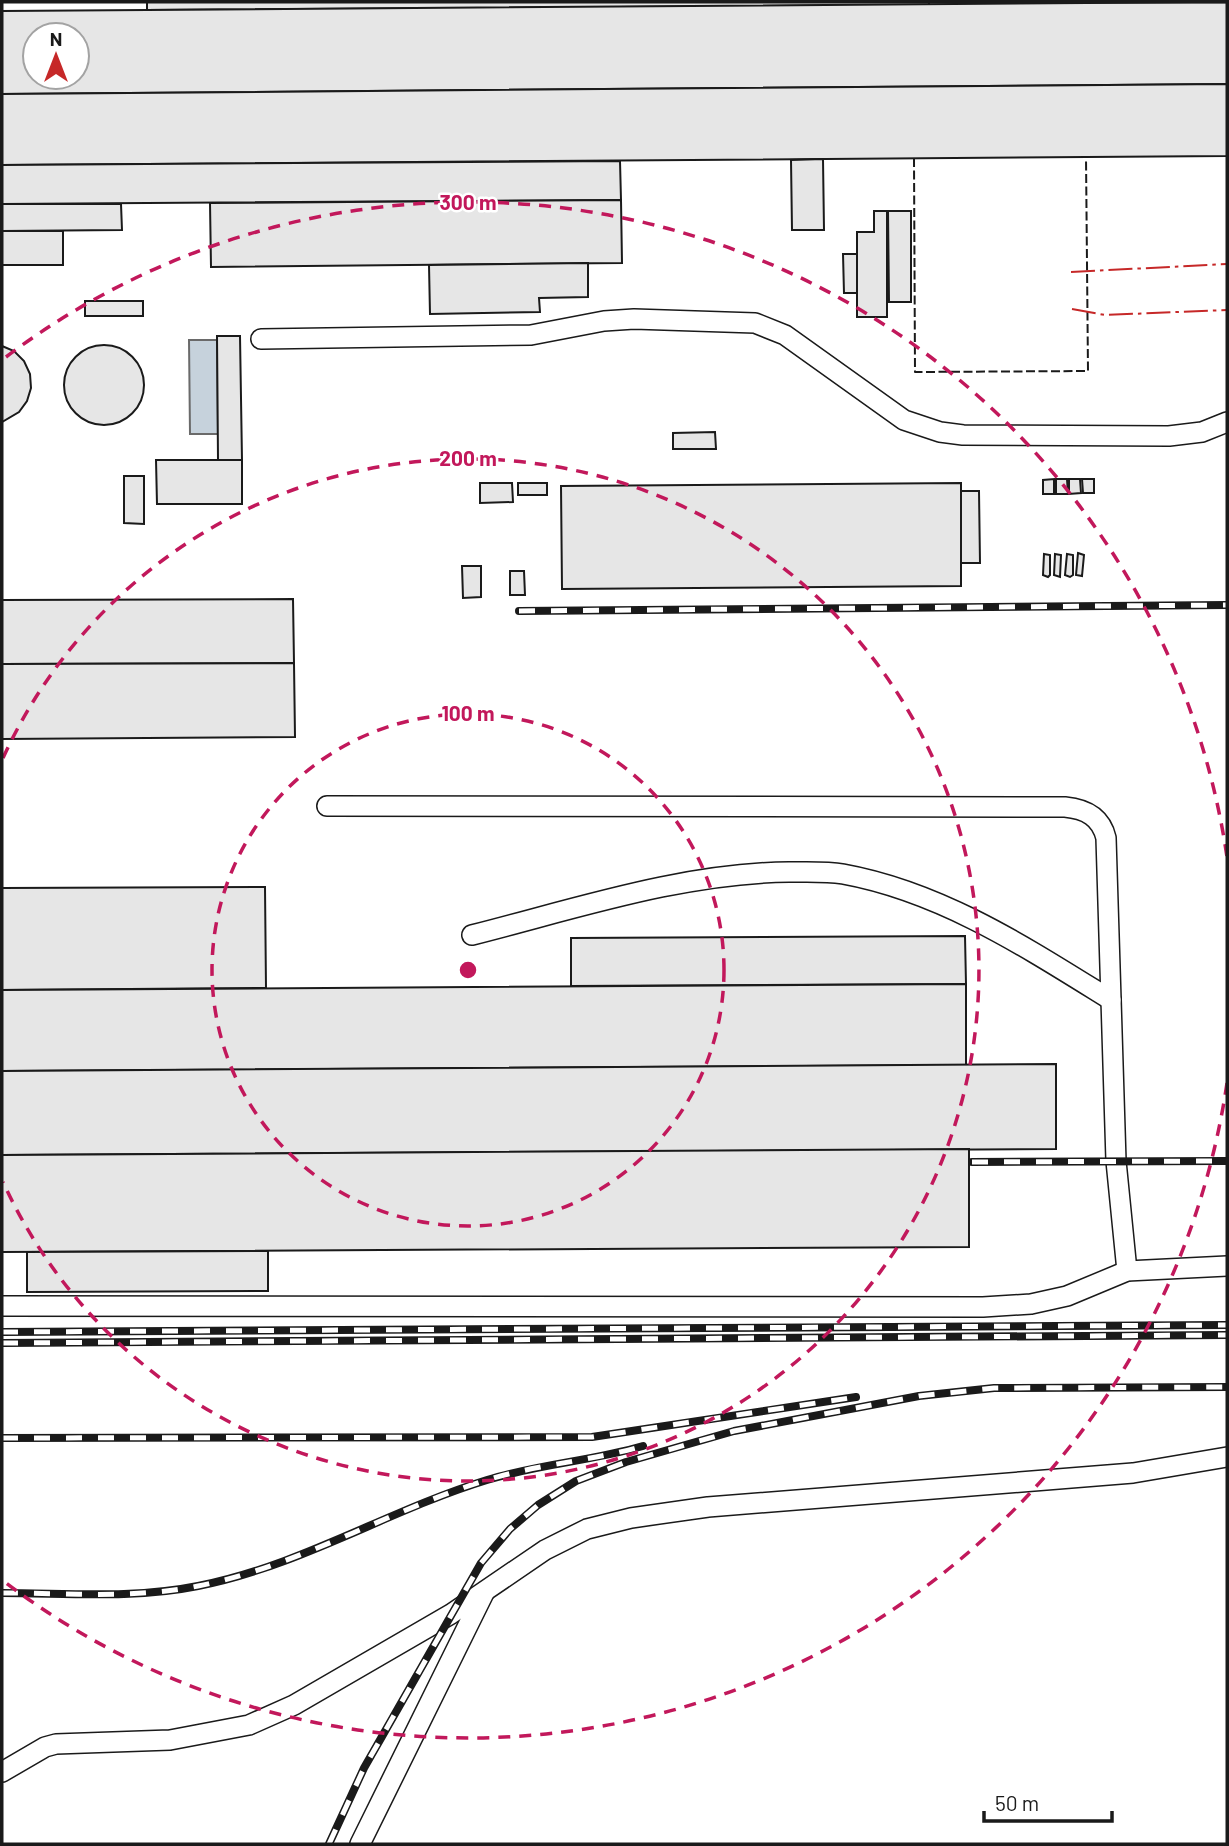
<svg xmlns="http://www.w3.org/2000/svg" width="1229" height="1846" viewBox="0 0 1229 1846" font-family="Barlow,sans-serif">
	<style>
		.water { fill: #c6d2dc; stroke: #6a6a6a; stroke-width: 2 }
		.building { fill: #e6e6e6; stroke: #1a1a1a; stroke-width: 2; fill-rule: evenodd }
		.lines { fill: none; stroke-linecap: round; stroke-linejoin: round }
		.minor-casing { stroke: #1a1a1a; stroke-width: 22 }
		.minor { stroke: #fff; stroke-width: 19 }
		.rail-casing { stroke: #1a1a1a; stroke-width: 8 }
		.rail { stroke: #fff; stroke-width: 5; stroke-dasharray: 16; stroke-linecap: butt }
		.fence { stroke: #1a1a1a; stroke-width: 2; stroke-dasharray: 9 3.5; stroke-linecap: butt }
		.power { stroke: #c62828; stroke-width: 2; stroke-dasharray: 24 5 3.5 5; stroke-linecap: butt }
		.ring { fill: none; stroke: #c2185b; stroke-width: 3.5; stroke-dasharray: 12 9 }
		.centre { fill: #c2185b; stroke: #fff; stroke-width: 3.5 }
		.ring-label { font-size: 21px; text-anchor: middle; font-weight: bold; fill: #c2185b; stroke: #fff; stroke-width: 5; stroke-linejoin: round; paint-order: stroke }
	</style>
	<rect width="100%" height="100%" fill="#fff"/>
	<path class="water" d="M189,340H217L218,434H190Z"/>
	<g class="building">
		<path d="M147,2H929V5L147,10Z"/>
		<path d="M1227,2V84L2,94V11ZM35,35H77V77H35Z"/>
		<path d="M1227,84V156L2,165V94Z"/>
		<path d="M823,159L824,230H792L791,160Z"/>
		<path d="M620,161L621,200L2,204V165Z"/>
		<path d="M621,200L622,263L211,267L210,203Z"/>
		<path d="M2,204H121L122,230L2,231Z"/>
		<path d="M874,211H887V317H857V232H874Z"/>
		<path d="M888,211H911V302H889Z"/>
		<rect x="2" y="231" width="61" height="34"/>
		<path d="M843,254H857V293H844Z"/>
		<path d="M588,263V297L539,298L540,312L430,314L429,265Z"/>
		<rect x="85" y="301" width="58" height="15"/>
		<path d="M217,336H240L242,460H218Z"/>
		<circle cx="104" cy="385" r="40"/>
		<path d="M2,346L14,351L24,361L30,374L31,388L27,401L19,412L2,422Z"/>
		<path d="M715,432L716,449H673V433Z"/>
		<path d="M156,460H242V504H157Z"/>
		<path d="M124,476H144V524L124,523Z"/>
		<path d="M1054,479V494H1043V480Z"/>
		<path d="M1056,479H1067L1068,494H1056Z"/>
		<path d="M1069,479H1080L1081,493L1069,494Z"/>
		<path d="M1082,479H1094V493H1083Z"/>
		<path d="M480,483H512L513,502L480,503Z"/>
		<rect x="518" y="483" width="29" height="12"/>
		<path d="M961,483V586L562,589L561,486Z"/>
		<path d="M961,491H979L980,563H961Z"/>
		<path d="M1078,553L1084,555L1082,576L1076,575Z"/>
		<path d="M1044,554L1050,555V575L1048,577L1043,575Z"/>
		<path d="M1055,554L1061,555L1060,577L1054,575Z"/>
		<path d="M1067,554L1073,555V575L1070,577L1065,575Z"/>
		<path d="M462,566H481V597L463,598Z"/>
		<path d="M510,571H524L525,595H510Z"/>
		<path d="M293,599L294,663L2,664V600Z"/>
		<path d="M294,663L295,737L2,739V664Z"/>
		<path d="M265,887L266,988L2,990V888Z"/>
		<path d="M965,936L966,984L571,986V938Z"/>
		<path d="M966,984V1065L2,1071V990Z"/>
		<path d="M1056,1064V1149L2,1155V1071Z"/>
		<path d="M969,1149V1247L2,1252V1155Z"/>
		<path d="M268,1251V1291L27,1292V1252Z"/>
	</g>
	<g class="lines">
		<defs>
			<g id="minor">
				<path d="M261,339L531,335L604,321L634,319L755,323L785,335L904,420L940,432L963,435L1169,436L1202,432L1227,422"/>
				<path d="M327,806L1065,807C1086,809 1101,817 1106,838L1116,1161L1127,1271"/>
				<path d="M472,935C575,909 682,873 789,872C807,872 826,871 843,874C942,892 1027,948 1111,1000"/>
				<path d="M2,1306L983,1307L1031,1304L1067,1296L1127,1271L1227,1266"/>
				<path d="M2,1772L45,1747L56,1744L170,1740L249,1725L294,1705L451,1614L545,1550L587,1529L631,1518L708,1507L1133,1473L1227,1457"/>
				<path d="M360,1844L484,1593"/>
			</g>
		</defs>
		<use href="#minor" class="minor-casing"/>
		<use href="#minor" class="minor"/>
		<defs>
			<g id="rail">
				<path d="M519,611L1227,605"/>
				<path d="M972,1162L1227,1161"/>
				<path d="M2,1332L1227,1325"/>
				<path d="M2,1343L1227,1335"/>
				<path d="M2,1438L592,1437L856,1397"/>
				<path d="M2,1593C67,1593 134,1599 198,1586C300,1566 389,1510 487,1480C538,1464 592,1461 643,1446"/>
				<path d="M329,1844L364,1768L481,1563L510,1529L538,1505L576,1481L626,1462L734,1431L919,1396L994,1388L1227,1387"/>
			</g>
		</defs>
		<use href="#rail" class="rail-casing"/>
		<use href="#rail" class="rail"/>
		<path class="fence" d="M914,158L915,372L1088,371L1086,157"/>
		<g class="power">
			<path d="M1071,272L1227,264"/>
			<path d="M1072,309L1105,315L1227,310"/>
		</g>
	</g>
	<g class="ring">
		<circle cx="468" cy="970" r="256"/>
		<path d="M3 758A511 511 0 1 1 3 1182"/>
		<path d="M1227 1083A767 767 0 0 1 6 1583M6 357A767 767 0 0 1 1227 857"/>
	</g>
	<circle cx="468" cy="970" r="10" class="centre"/>
	<g class="ring-label">
		<text x="468" y="210">300 m</text>
		<text x="468" y="466">200 m</text>
		<text x="468" y="721">100 m</text>
	</g>
	<rect width="1229" height="1846" fill="none" stroke="#1a1a1a" stroke-width="7"/>
	<g transform="translate(56 56)"><circle r="33" fill="#ffffff" stroke="#a3a3a3" stroke-width="2"/>
	<path d="M0-5L12 26L0 18L-12 26Z" fill="#c62828"/>
	<text y="-10" font-size="19" font-weight="bold" text-anchor="middle" fill="#1a1a1a">N</text>
	</g>
	<path d="M984 1811v10h128v-10" fill="none" stroke="#1a1a1a" stroke-width="3.5"/>
	<text x="995" y="1811" font-size="21" fill="#1a1a1a" stroke="#ffffff" stroke-width="5" paint-order="stroke">50 m</text>
</svg>
